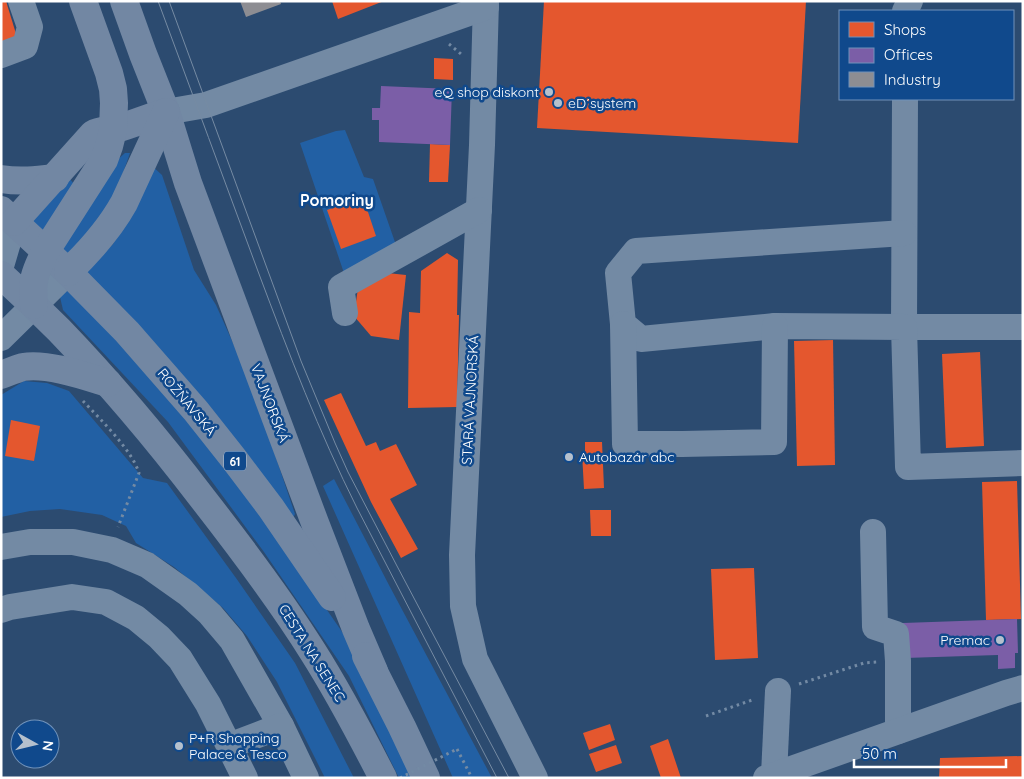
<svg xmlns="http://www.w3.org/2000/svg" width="1024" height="779" viewBox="0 0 1024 779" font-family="Quicksand,sans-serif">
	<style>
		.green { fill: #2260a4 }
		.shops { fill: #e4572e }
		.offices { fill: #7b5ea7 }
		.industry { fill: #8d8d92 }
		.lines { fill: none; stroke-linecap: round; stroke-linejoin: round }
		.path { stroke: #738aa4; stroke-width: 3; stroke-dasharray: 2.5 4; stroke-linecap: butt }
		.minor { stroke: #738aa4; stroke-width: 26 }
		.major { stroke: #7287a3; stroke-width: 28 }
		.tram { stroke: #768ba3; stroke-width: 1 }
		.path-bridge { stroke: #738aa4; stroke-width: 3; stroke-dasharray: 2.5 4; stroke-linecap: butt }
		.poi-dot { fill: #b5c0cd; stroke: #10498c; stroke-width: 2 }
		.labels { text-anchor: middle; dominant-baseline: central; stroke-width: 5; stroke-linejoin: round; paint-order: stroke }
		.shield { fill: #10498c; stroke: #b7c8dc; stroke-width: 1 }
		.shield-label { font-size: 12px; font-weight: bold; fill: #fff }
		.poi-label { font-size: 14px; fill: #fff; stroke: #10498c; text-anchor: start }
		.street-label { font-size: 14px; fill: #fff; stroke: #10498c }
		.quarter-label { font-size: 16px; font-weight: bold; fill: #fff; stroke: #10498c }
	</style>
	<rect width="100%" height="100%" fill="#2c4b70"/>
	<g class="green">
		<path d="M345,130L364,177L373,179L396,245L345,276L300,143L336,131Z"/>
		<path d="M125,153H130L116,193L93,231L68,256L61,250L115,162Z"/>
		<path d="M151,165L162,175L194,270L216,305L250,381L295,514L292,520L84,273L113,244L135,205Z"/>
		<path d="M69,178L74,184L41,233L28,220Z"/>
		<path d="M69,289L184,411L277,538L345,636L415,775L408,778H399L349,676L264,552L168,422L63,310L60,297Z"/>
		<path d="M24,381L47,383L69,391L143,478L167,483L236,578L295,663L354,778H325L277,682L247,636L223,608L174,567L136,543L126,526L102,515L60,509L30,511L1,517V395Z"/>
		<path d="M334,479L390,587L492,778H453L323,486Z"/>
	</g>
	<g class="shops">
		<path d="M1,1H6L17,37L1,42Z"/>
		<path d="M332,1H384L338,19Z"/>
		<path d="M544,1H806L798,143L537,128Z"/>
		<path d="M434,58L453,59V80L434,79Z"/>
		<path d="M430,144L450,145L448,182H429Z"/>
		<path d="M363,197L376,236L341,249L327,210Z"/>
		<path d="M447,253L458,260L457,315H459L457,407L408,408L409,312L420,313L421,271Z"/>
		<path d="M378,272L406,275L399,340L371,336L354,316L358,288Z"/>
		<path d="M833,340L835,465L797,466L794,341Z"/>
		<path d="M980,352L984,446L946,448L942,354Z"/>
		<path d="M341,393L366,446L376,442L380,451L396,444L417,485L390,499L418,549L401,558L371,502L324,400Z"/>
		<path d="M11,420L40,426L34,461L5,456Z"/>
		<path d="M585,442H602L604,488L584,489L582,453H585Z"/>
		<path d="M1017,481L1021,619L986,620L982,482Z"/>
		<path d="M590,510H611V536H591Z"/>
		<path d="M754,568L758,658L715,660L711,569Z"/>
		<path d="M610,724L615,740L589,750L583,733Z"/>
		<path d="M668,739L681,778H661L650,746Z"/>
		<path d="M616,745L622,763L596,772L589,754Z"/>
		<path d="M1023,756V778H939L940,758Z"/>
	</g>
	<g class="offices">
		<path d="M381,86L452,89L450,145L379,142V120H372V108H380Z"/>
		<path d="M1017,619L1018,653H1015V668L998,669V655L905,658L903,623Z"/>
	</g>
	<path class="industry" d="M240,1H280L281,4L246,17Z"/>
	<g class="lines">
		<g class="path">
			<path d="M449,44L461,54"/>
			<path d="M83,401C100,419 132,450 139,473L118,527"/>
			<path d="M799,684L864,663L877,662"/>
			<path d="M706,716L755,699"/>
			<path d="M457,749L472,778"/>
		</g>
		<g class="minor">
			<path d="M486,1L482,145L462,555L463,606L475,659L535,778"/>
			<path d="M905,11L910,1"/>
			<path d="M1,55L25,46L30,27L21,1"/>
			<path d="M905,99L904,327H1023"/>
			<path d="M166,112L206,105L486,7"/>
			<path d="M904,233L636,251L618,273L623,324L641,339L775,326L904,327L908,467L1023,463"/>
			<path d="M1,266L14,222"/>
			<path d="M345,313L341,287L479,210"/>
			<path d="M623,324L625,444H682L774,442L775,326"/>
			<path d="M1,338L68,272"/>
			<path d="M873,532L875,627L896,634L898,661V731"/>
			<path d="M1,547L30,542H73L112,550L147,565L188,594L210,614L232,640L281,726L306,778"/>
			<path d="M1,610L10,607L72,597L106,602L136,618L159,637L180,659L208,704L245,778"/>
			<path d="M229,746L281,726"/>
			<path d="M774,775L778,691"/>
			<path d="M766,778L1006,693L1023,688"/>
		</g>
		<g class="major">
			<path d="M124,1L143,54L166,112L188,183L315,523L356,629L374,671"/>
			<path d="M1,179C20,182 37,180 55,178"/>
			<path d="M1,210L68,272L127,332L196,411L234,459L271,508L332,597"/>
			<path d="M14,222L93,134C101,129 108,132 116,129C133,124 150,117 166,112"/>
			<path d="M68,272C90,251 109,230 124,203L166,112"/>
			<path d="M1,275C21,293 40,311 59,330C110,383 158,440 203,499C242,549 280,599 313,652C339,693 361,735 383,778"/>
			<path d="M34,305C32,280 34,274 45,252L104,160L109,146L113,130L114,103L113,89L109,73L83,1"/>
			<path d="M1,375C9,372 16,369 23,367C48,363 85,376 108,383"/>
			<path d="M366,656L402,727L426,778"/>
		</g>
		<g class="tram">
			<path d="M158,1C192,92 225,183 259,274C289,354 319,432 357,508L497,778"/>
			<path d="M169,1L301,361L335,443L348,472L397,566L509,778"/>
		</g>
		<path class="path-bridge" d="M400,778L457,749"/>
	</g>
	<g class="poi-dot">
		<circle cx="549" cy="92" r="5"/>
		<circle cx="558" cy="103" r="5"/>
		<circle cx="569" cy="457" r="5"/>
		<circle cx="1000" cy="640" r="5"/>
		<circle cx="179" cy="746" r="5"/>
	</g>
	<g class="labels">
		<rect class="shield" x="224" y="451.5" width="22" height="19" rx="4"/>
		<g class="shield-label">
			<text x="235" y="461">61</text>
		</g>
		<g class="poi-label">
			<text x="539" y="92" text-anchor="end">eQ shop diskont</text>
			<text x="568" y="103">eD´system</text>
			<text x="579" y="457">Autobazár abc</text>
			<text x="990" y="640" text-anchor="end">Premac</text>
			<text x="189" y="738">P+R Shopping<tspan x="189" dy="16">Palace &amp; Tesco</tspan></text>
		</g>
		<g class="street-label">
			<text transform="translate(470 400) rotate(-87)">STARÁ VAJNORSKÁ</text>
			<text transform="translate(187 402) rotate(50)">ROŽŇAVSKÁ</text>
			<text transform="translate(270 403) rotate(69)">VAJNORSKÁ</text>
			<text transform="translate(312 653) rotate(58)">CESTA NA SENEC</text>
		</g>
		<g class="quarter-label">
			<text x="337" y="200">Pomoriny</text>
		</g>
	</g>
	<rect width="1024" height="779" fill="none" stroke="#ffffff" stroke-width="5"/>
	<rect x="839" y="10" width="175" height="90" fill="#10498c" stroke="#7092ba"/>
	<rect x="849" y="22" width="25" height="15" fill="#e4572e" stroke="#7092ba"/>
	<text x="884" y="35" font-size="15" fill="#ffffff">Shops</text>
	<rect x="849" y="48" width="25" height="15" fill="#7b5ea7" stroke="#7092ba"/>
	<text x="884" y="60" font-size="15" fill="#ffffff">Offices</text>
	<rect x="849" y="72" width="25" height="15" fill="#8d8d92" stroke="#7092ba"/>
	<text x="884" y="85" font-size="15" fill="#ffffff">Industry</text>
	<g transform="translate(35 744) rotate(98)"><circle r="24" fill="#10498c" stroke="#7092ba"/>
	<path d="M0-4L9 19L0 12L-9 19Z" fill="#b5c0cd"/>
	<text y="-8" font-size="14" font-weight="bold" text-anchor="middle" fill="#ffffff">N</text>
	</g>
	<path d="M854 759v8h152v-8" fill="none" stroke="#ffffff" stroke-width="2.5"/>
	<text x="862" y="759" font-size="15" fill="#ffffff" stroke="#10498c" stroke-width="4" paint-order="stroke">50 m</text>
</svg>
